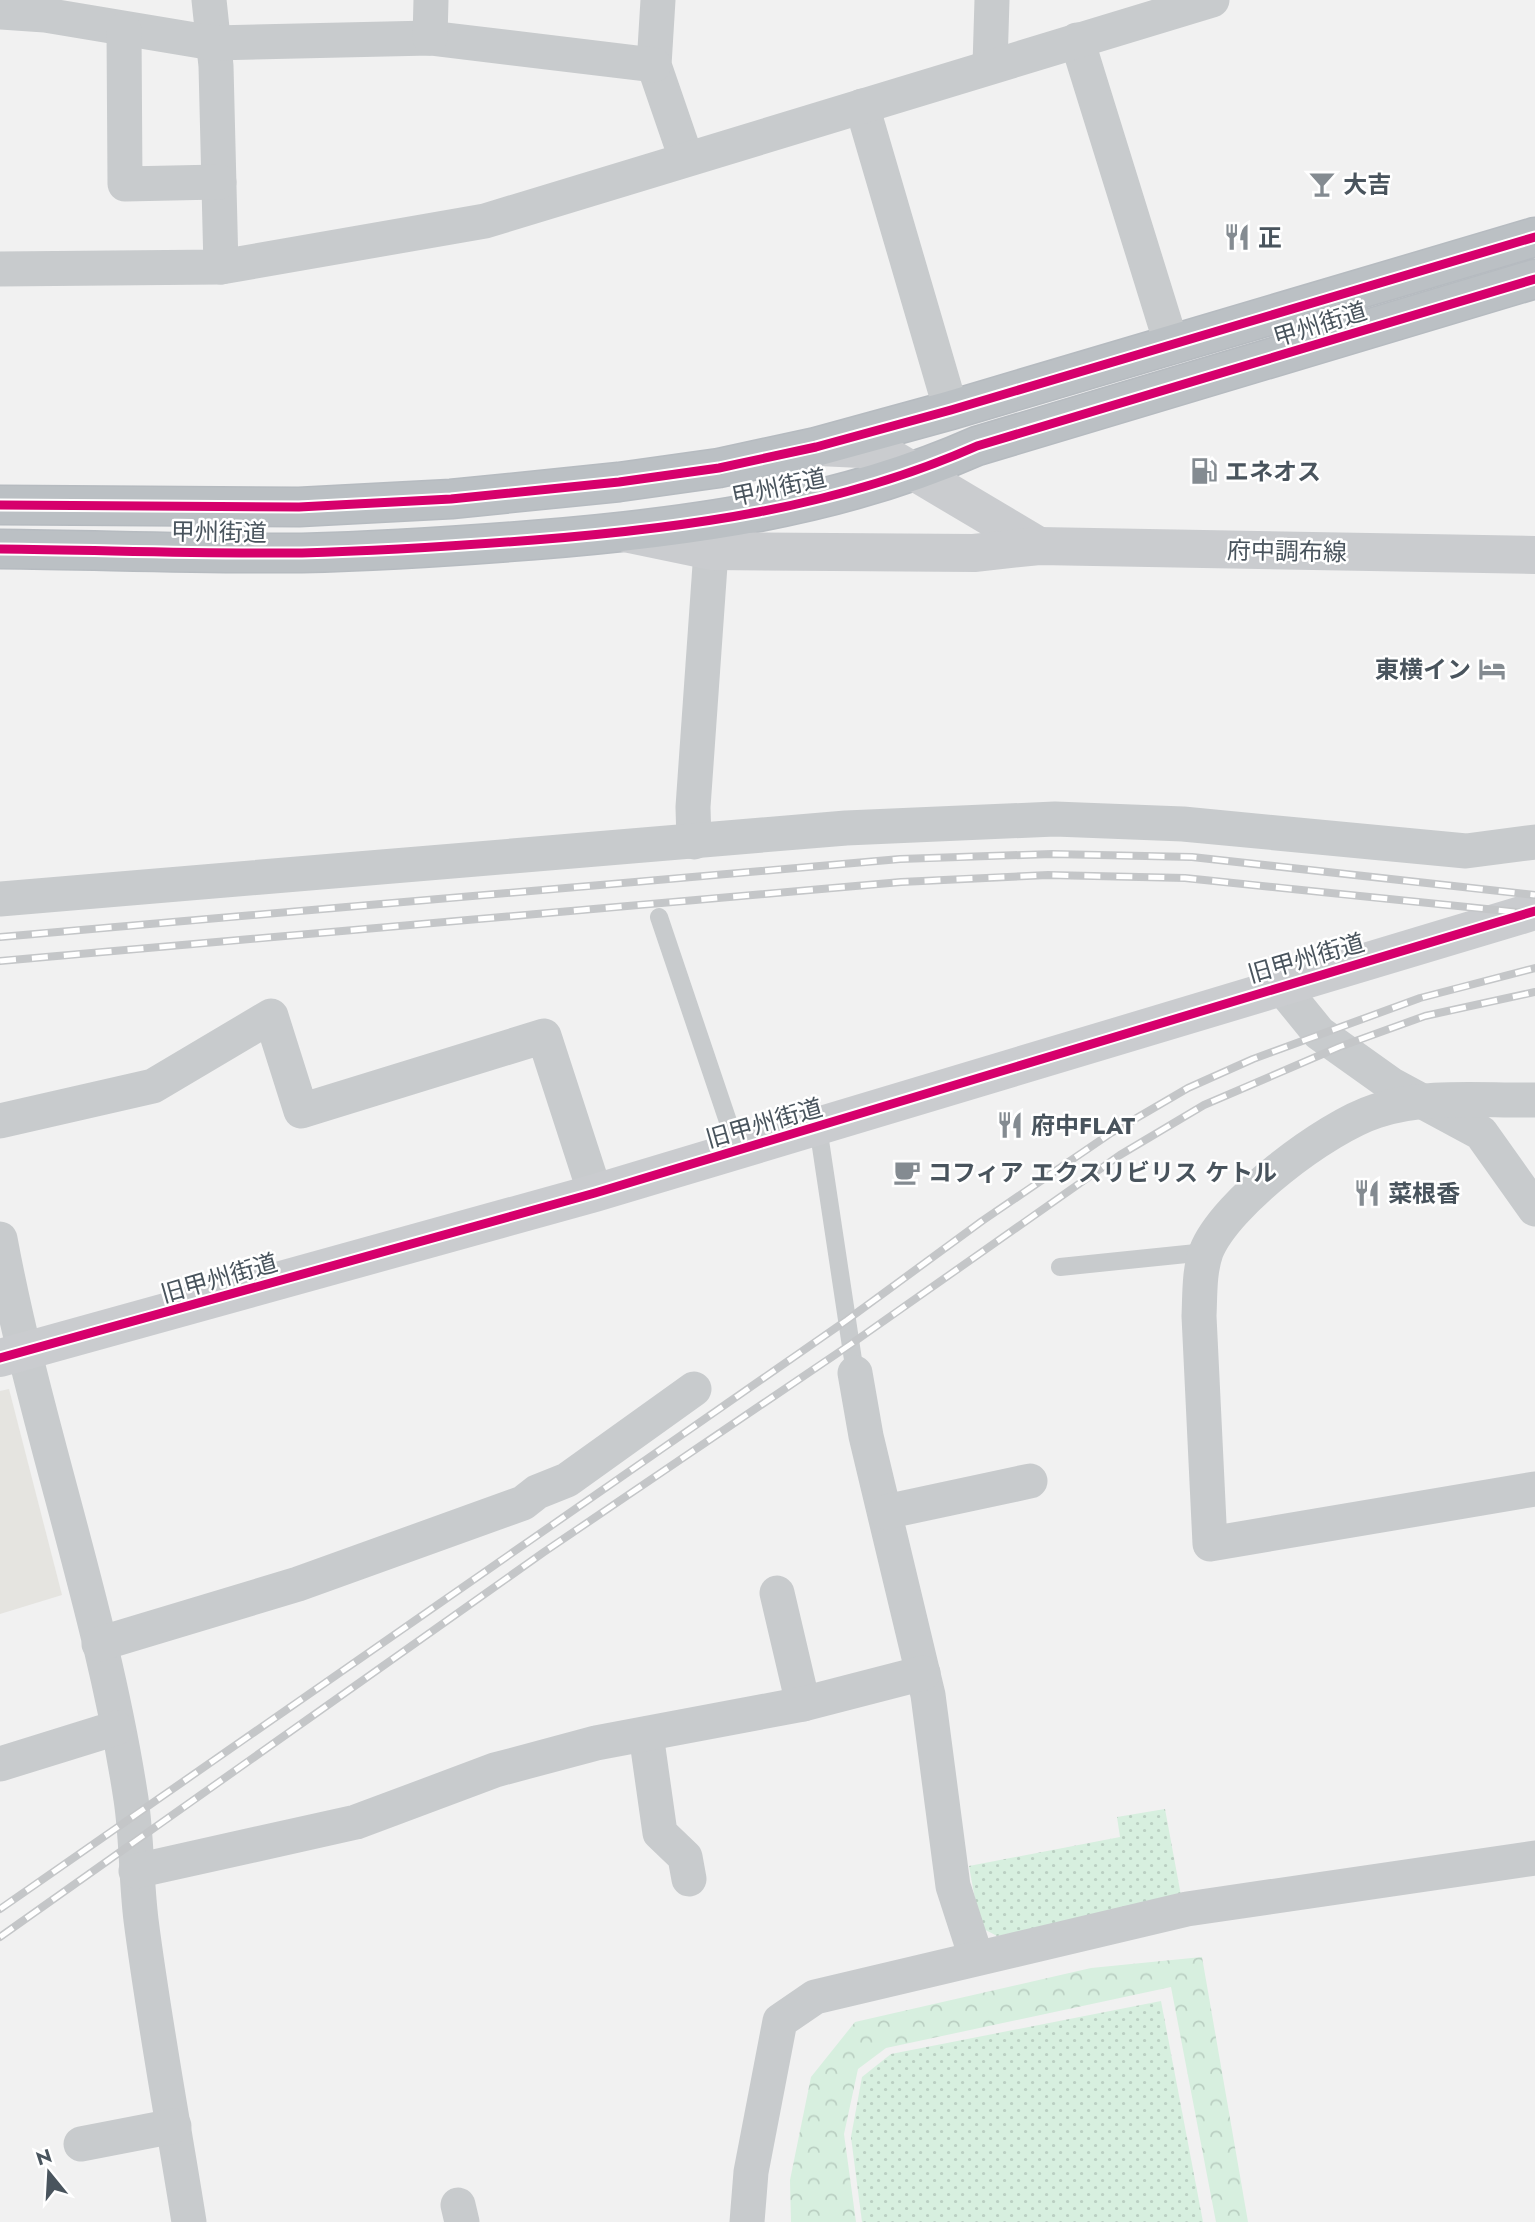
<svg xmlns="http://www.w3.org/2000/svg" width="1535" height="2222" viewBox="0 0 1535 2222" font-family="Jost,'Noto Sans JP',sans-serif">
	<style>
		.commercial { fill: #e5e4e0 }
		.green { fill: url(#green-dots) }
		.forest { fill: url(#forest-crowns) }
		.lines { fill: none; stroke-linecap: round; stroke-linejoin: round }
		.highway-casing { stroke: #b6bbc0; stroke-width: 41 }
		.lane { stroke: #c8cbcd; stroke-width: 18 }
		.street { stroke: #c8cbcd; stroke-width: 35 }
		.secondary { stroke: #cacccf; stroke-width: 38 }
		.highway { stroke: #bbc0c4; stroke-width: 38 }
		.rail-casing { stroke: #c4c6c8; stroke-width: 8 }
		.rail { stroke: #fff; stroke-width: 5; stroke-dasharray: 16; stroke-linecap: butt }
		.cycleway-casing { stroke: #fff; stroke-width: 13 }
		.cycleway { stroke: #d6006c; stroke-width: 9 }
		.labels { text-anchor: middle; dominant-baseline: central; stroke-width: 5; stroke-linejoin: round; paint-order: stroke }
		.poi-label { font-size: 24px; font-weight: bold; fill: #49545d; stroke: #fff; text-anchor: start }
		.street-label { font-size: 24px; fill: #49545d; stroke: #fff }
	</style>
	<defs>
		<pattern id="green-dots" width="8" height="8" patternUnits="userSpaceOnUse" patternTransform="scale(1.75)"><rect width="8" height="8" fill="#d7efdf"/><path d="M2 2h.1M6 6h.1" fill="none" stroke="#bacfc2" stroke-width="1.8" stroke-linecap="round"/></pattern>
		<pattern id="forest-crowns" width="20" height="18" patternUnits="userSpaceOnUse" patternTransform="scale(1.75)"><rect width="20" height="18" fill="#d7efdf"/><path d="M2 6a3 3 0 1 1 6 0M12 15a3 3 0 1 1 6 0" fill="none" stroke="#bacfc2"/></pattern>
	</defs>
	<rect width="100%" height="100%" fill="#f1f1f1"/>
	<path class="commercial" d="M9,1389L62,1595L0,1614V1391Z"/>
	<g class="green">
		<path d="M1165,1809L1182,1901L997,1936L980,1927L969,1866L1120,1837L1117,1817Z"/>
		<path d="M1161,2001L1203,2222H862L851,2137L862,2077L891,2054Z"/>
	</g>
	<path class="forest" d="M1202,1957L1248,2222H1216L1171,1987L886,2048L858,2069L844,2134L856,2222H791L790,2180L811,2077L855,2022L1091,1968Z"/>
	<g class="lines">
		<defs>
			<g id="highway">
				<path d="M0,505L299,507L451,499L619,482L719,468L816,447L951,410L1535,237"/>
				<path d="M0,549C100,550 201,554 302,553C379,551 457,546 534,540C685,528 837,508 977,446L1535,279"/>
			</g>
		</defs>
		<use href="#highway" class="highway-casing"/>
		<g class="lane">
			<path d="M659,917L738,1151"/>
			<path d="M818,1127L855,1373"/>
			<path d="M1060,1267L1206,1252"/>
		</g>
		<g class="street">
			<path d="M209,0L216,66L221,267"/>
			<path d="M658,0L654,65L686,158"/>
			<path d="M0,12L45,15L213,43L430,38L654,65"/>
			<path d="M124,30L125,184L219,182"/>
			<path d="M430,38L431,0"/>
			<path d="M1077,40L1172,346"/>
			<path d="M990,65L992,0"/>
			<path d="M862,106L951,410"/>
			<path d="M0,269L221,267L485,221L1212,0"/>
			<path d="M694,842L693,807L711,551"/>
			<path d="M0,899L846,828L1055,819L1183,824L1466,851L1535,842"/>
			<path d="M1280,985L1319,1033L1392,1085L1481,1133L1535,1209"/>
			<path d="M1535,1100C1483,1101 1426,1094 1376,1111C1326,1127 1225,1203 1206,1252C1199,1272 1200,1295 1199,1316L1210,1544L1535,1489"/>
			<path d="M0,1121L153,1086L271,1016L301,1111L544,1036L595,1193"/>
			<path d="M0,1239C35,1427 102,1608 131,1799C137,1839 136,1879 141,1920C154,2021 173,2121 189,2222"/>
			<path d="M855,1373L866,1436L928,1695L953,1886L976,1957"/>
			<path d="M885,1512L1030,1481"/>
			<path d="M777,1593L803,1704"/>
			<path d="M99,1644L298,1584L523,1503L537,1492L567,1480L694,1389"/>
			<path d="M646,1734L660,1833L685,1857L689,1879"/>
			<path d="M0,1764L116,1728"/>
			<path d="M136,1871L356,1822L495,1770L596,1743L803,1704L923,1673"/>
			<path d="M81,2144L174,2126"/>
			<path d="M458,2205L462,2222"/>
			<path d="M747,2222L751,2172L780,2021L815,1997L1187,1909L1535,1858"/>
		</g>
		<g class="secondary">
			<path d="M819,447L861,449L891,458L1039,546"/>
			<path d="M629,534L711,551L974,553L1039,546L1535,555"/>
			<path d="M0,1358L595,1193L1535,911"/>
		</g>
		<use href="#highway" class="highway"/>
		<defs>
			<g id="rail">
				<path d="M0,937L900,859L1052,854L1192,857L1535,895"/>
				<path d="M0,961L901,882L1048,875L1185,878L1535,914"/>
				<path d="M0,1909L847,1320L982,1221L1111,1133L1188,1088L1253,1059L1420,998L1535,968"/>
				<path d="M0,1937L544,1552L851,1344L1120,1155L1204,1105L1339,1047L1425,1016L1535,992"/>
			</g>
		</defs>
		<use href="#rail" class="rail-casing"/>
		<use href="#rail" class="rail"/>
		<defs>
			<g id="cycleway">
				<path d="M0,505L299,507L451,499L619,482L719,468L816,447L951,410L1535,237"/>
				<path d="M0,549C100,550 201,554 302,553C379,551 457,546 534,540C685,528 837,508 977,446L1535,279"/>
				<path d="M0,1358L595,1193L1535,911"/>
			</g>
		</defs>
		<use href="#cycleway" class="cycleway-casing"/>
		<use href="#cycleway" class="cycleway"/>
	</g>
	<defs>
		<symbol id="bar-bare" viewBox="-9 -9 18 18"><path d="M-6-5H6L.8 .8V4.5H3.5V6h-7V4.5H-.8V.8Z" fill="#848b91" stroke="#fff" stroke-width="2.5" paint-order="stroke"/></symbol>
		<symbol id="restaurant-bare" viewBox="-9 -9 18 18"><path d="M-5-6h1v4h1v-4h1v4h1v-4h1v5L-1.5 .5V6h-2V.5L-5-1ZM5-6V6H3V1.5H1.5Q1.5-4 5-6Z" fill="#848b91" stroke="#fff" stroke-width="2.5" paint-order="stroke"/></symbol>
		<symbol id="fuel-bare" viewBox="-9 -9 18 18"><path d="M-5.5-6h7V0h2V4h1.3V-2.5L3-4.5l.8-.8L6-3V5H2.5V1h-1V6h-7ZM-4.2-4.7v3.2H.2V-4.7Z" fill="#848b91" stroke="#fff" stroke-width="2.5" paint-order="stroke"/></symbol>
		<symbol id="hotel-bare" viewBox="-9 -9 18 18"><path d="M-6-4.5h1.5V1H6V5H4.5V3h-9V5H-6ZM-4 0a1.8 1.8 0 1 1 3.6 0ZM.5 0V-2.5h3Q6-2.5 6 0Z" fill="#848b91" stroke="#fff" stroke-width="2.5" paint-order="stroke"/></symbol>
		<symbol id="cafe-bare" viewBox="-9 -9 18 18"><path d="M-5.5-4.5H6V0H3Q3 3.5 0 3.5H-2.5Q-5.5 3.5-5.5 0ZM3-3.2v2h1.7v-2ZM-6 4.5H4V6H-6Z" fill="#848b91" stroke="#fff" stroke-width="2.5" paint-order="stroke"/></symbol>
	</defs>
	<g fill-rule="evenodd">
		<use href="#bar-bare" x="1303" y="165" width="38" height="38"/>
		<use href="#restaurant-bare" x="1218" y="218" width="38" height="38"/>
		<use href="#fuel-bare" x="1185" y="452" width="38" height="38"/>
		<use href="#hotel-bare" x="1473" y="650" width="38" height="38"/>
		<use href="#restaurant-bare" x="991" y="1106" width="38" height="38"/>
		<use href="#cafe-bare" x="888" y="1153" width="38" height="38"/>
		<use href="#restaurant-bare" x="1348" y="1174" width="38" height="38"/>
	</g>
	<g class="labels">
		<g class="poi-label">
			<text x="1343" y="184">大吉</text>
			<text x="1258" y="237">正</text>
			<text x="1225" y="471">エネオス</text>
			<text x="1471" y="669" text-anchor="end">東横イン</text>
			<text x="1031" y="1125">府中FLAT</text>
			<text x="928" y="1172">コフィア エクスリビリス ケトル</text>
			<text x="1388" y="1193">菜根香</text>
		</g>
		<g class="street-label">
			<text transform="translate(1320 324) rotate(-17)">甲州街道</text>
			<text transform="translate(779 487) rotate(-12)">甲州街道</text>
			<text transform="translate(219 532) rotate(1)">甲州街道</text>
			<text transform="translate(1287 551) rotate(1)">府中調布線</text>
			<text transform="translate(1306 958) rotate(-16)">旧甲州街道</text>
			<text transform="translate(764 1123) rotate(-16)">旧甲州街道</text>
			<text transform="translate(219 1278) rotate(-16)">旧甲州街道</text>
		</g>
	</g>
	<g transform="translate(49 2173) rotate(342)" stroke="#ffffff" stroke-width="5" paint-order="stroke">
	<path d="M0-5L12 26L0 18L-12 26Z" fill="#49545d"/>
	<text y="-10" font-size="19" font-weight="bold" text-anchor="middle" fill="#49545d">N</text>
	</g>
</svg>
